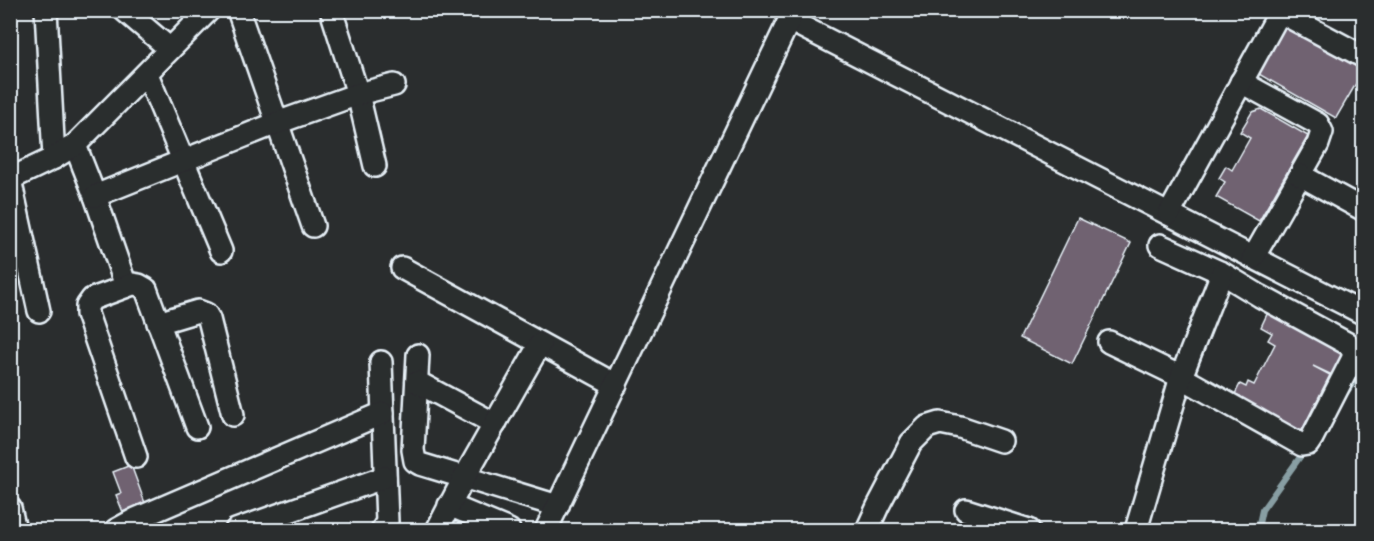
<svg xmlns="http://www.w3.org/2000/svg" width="1374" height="541" viewBox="0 0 1374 541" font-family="Dekko,sans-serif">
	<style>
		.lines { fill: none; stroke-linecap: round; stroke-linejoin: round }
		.stream { stroke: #889ea3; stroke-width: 6 }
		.building { fill: #6f6271; stroke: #e8f1f8; stroke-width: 1.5 }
		.street-casing { stroke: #e8f1f8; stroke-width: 26 }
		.street { stroke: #2a2d2e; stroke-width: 21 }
	</style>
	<rect width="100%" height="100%" fill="#2a2d2e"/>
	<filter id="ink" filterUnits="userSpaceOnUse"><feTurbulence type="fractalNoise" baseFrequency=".0167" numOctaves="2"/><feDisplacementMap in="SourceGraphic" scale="12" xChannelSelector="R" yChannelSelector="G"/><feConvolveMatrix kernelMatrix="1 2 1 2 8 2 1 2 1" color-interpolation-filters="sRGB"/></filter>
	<g filter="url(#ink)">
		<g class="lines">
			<g class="stream">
				<path d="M1346,393L1364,368"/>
				<path d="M1259,530L1258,528L1262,510L1305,450"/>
			</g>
		</g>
		<g class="building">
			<path d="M1281,20L1364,67V70L1336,118L1257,73Z"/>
			<path d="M1261,109L1308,136L1259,221L1216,197L1225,182L1219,178L1226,166L1232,170L1250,138L1240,132L1252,112Z"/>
			<path d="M1078,218L1131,243L1072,364L1020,338Z"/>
			<path d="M1269,310L1345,350L1332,375L1313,366L1330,375L1300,434L1238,401L1240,396L1235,394L1240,384L1246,387L1248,382L1254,385L1275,344L1268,340L1272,333L1261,327Z"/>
			<path d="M131,465L145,503L123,512L116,495L121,493L113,472Z"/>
		</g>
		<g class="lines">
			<defs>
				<g id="street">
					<path d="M46,10L54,158"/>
					<path d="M124,10L170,49"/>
					<path d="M238,10L313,226"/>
					<path d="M331,10L358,94L375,166"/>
					<path d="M1280,12L1364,57"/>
					<path d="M789,20L1364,314"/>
					<path d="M147,74L221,251"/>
					<path d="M1241,82L1318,124L1322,132L1318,144L1253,258"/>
					<path d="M75,145L95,196L126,286"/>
					<path d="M1300,175L1364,210"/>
					<path d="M10,179L54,158L75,145L209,10"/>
					<path d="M10,179L39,311"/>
					<path d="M95,196L277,123L358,94L394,85"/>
					<path d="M1169,214L1281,10"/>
					<path d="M402,268L616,385"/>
					<path d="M158,323L198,311L206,314L209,319L233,415"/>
					<path d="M1109,342L1181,377L1302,445L1308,444L1312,438L1353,358V351L1348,344L1260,296L1222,273L1160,245"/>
					<path d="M418,355L413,450L415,461L420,464L558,506"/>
					<path d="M381,362L387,522L382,530"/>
					<path d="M417,382L495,424"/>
					<path d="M136,457L87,314V306L92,299L133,284L139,285L146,289L197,427"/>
					<path d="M449,505L509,530"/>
					<path d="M10,508L15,530"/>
					<path d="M966,510L1029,530"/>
					<path d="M116,530L136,519L383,413"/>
					<path d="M236,530L385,477"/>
					<path d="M437,530L464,478L540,344"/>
					<path d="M546,530L794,10"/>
					<path d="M867,530L878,506L911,443L927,427L940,423L960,427L1001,441"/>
					<path d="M1136,530L1181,377L1222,273"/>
				</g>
			</defs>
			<use href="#street" class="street-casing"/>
			<use href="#street" class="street"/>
		</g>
	</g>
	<rect width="1374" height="541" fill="none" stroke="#2a2d2e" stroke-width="36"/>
	<rect x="18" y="18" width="1338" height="505" fill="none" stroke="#e8f1f8" stroke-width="2" filter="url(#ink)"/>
</svg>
